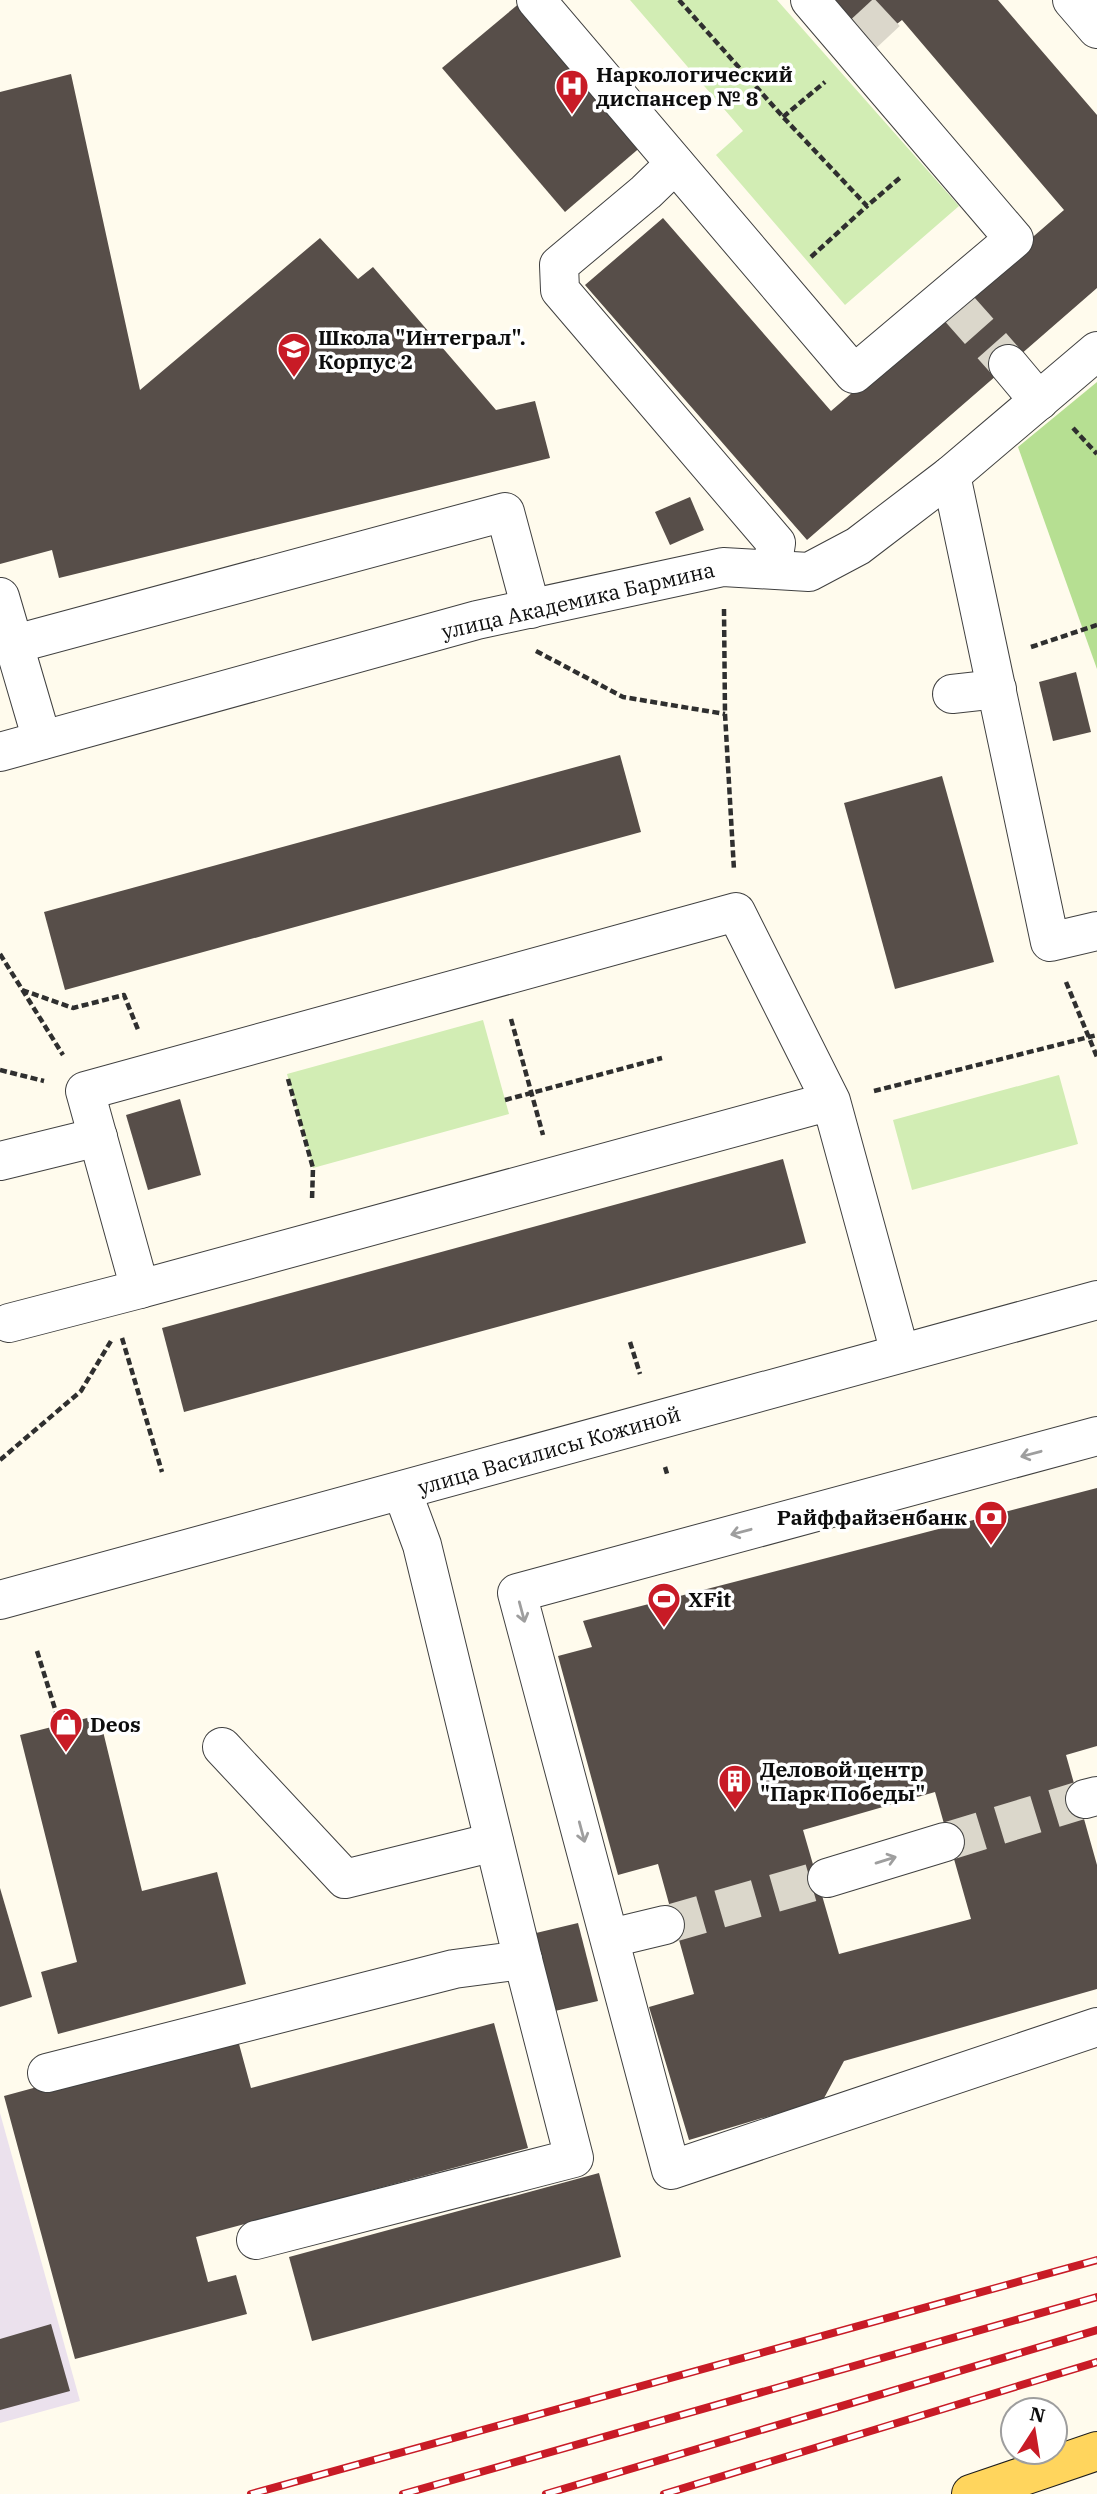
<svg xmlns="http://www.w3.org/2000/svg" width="1097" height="2494" viewBox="0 0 1097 2494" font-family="'IBM Plex Serif',serif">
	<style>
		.industrial { fill: #ebe1ed }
		.green { fill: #d2edb4 }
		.forest { fill: #b6df92 }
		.building { fill: #574e49; fill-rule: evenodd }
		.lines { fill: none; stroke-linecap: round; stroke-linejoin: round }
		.minor-tunnel { stroke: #dbd7cb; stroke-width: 38; stroke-dasharray: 38 19; stroke-linecap: butt }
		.minor-casing { stroke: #404040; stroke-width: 40 }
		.major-casing { stroke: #1e1e1e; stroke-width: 40 }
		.path { stroke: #2f2f2f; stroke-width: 4.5; stroke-dasharray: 7 3.5; stroke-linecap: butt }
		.minor { stroke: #fff; stroke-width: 38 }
		.major { stroke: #ffd55d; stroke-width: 38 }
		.rail-casing { stroke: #c81b26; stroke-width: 8 }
		.rail { stroke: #fff; stroke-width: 5; stroke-dasharray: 16; stroke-linecap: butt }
		.oneway { stroke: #9e9e9e }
		.labels { text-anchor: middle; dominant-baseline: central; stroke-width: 7; stroke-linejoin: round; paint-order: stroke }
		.poi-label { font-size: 21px; font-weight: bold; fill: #0d0d0d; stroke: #fff; text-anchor: start }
		.street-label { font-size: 21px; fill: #0d0d0d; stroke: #fff }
	</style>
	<rect width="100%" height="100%" fill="#fffbed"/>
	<path class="industrial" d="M0,2113L80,2401L0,2423Z"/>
	<g class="green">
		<path d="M630,0H777L959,206L845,305L716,155L743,131Z"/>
		<path d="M483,1020L509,1114L313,1168L287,1074Z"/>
		<path d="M1059,1075L1078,1144L912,1190L893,1120Z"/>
	</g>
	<path class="forest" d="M1097,382V669L1018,447Z"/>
	<g class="building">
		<path d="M827,0H998L1097,115V288L807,540L585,285L663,218L831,411L1064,210L902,20L867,47Z"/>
		<path d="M521,2L643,145L565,212L442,68Z"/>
		<path d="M71,74L140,390L320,238L358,279L373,267L496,410L535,401L550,458L59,578L52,550L0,564V92Z"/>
		<path d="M690,497L704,530L670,545L655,512Z"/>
		<path d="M1076,672L1091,732L1053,741L1039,682Z"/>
		<path d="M620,755L641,832L65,990L44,912Z"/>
		<path d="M942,776L994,962L895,989L844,803Z"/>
		<path d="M180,1099L201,1175L148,1190L126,1115Z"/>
		<path d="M783,1159L806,1243L184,1412L162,1328Z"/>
		<path d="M1097,1488V1746L1066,1755L1097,1865V1989L844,2061L823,2100L689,2140L649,2007L694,1994L658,1864L618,1875L558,1656L592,1647L583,1621ZM935,1792L971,1919L839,1954L803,1830Z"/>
		<path d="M99,1715L142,1891L217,1872L246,1984L58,2034L41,1972L77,1962L20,1735Z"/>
		<path d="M0,1888L32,1997L0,2007Z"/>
		<path d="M578,1923L598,2001L555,2011L536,1933Z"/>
		<path d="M494,2023L528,2148L196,2237L208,2282L236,2275L247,2314L75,2359L4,2096L236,2033L251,2088Z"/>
		<path d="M599,2173L621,2257L312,2341L289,2257Z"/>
		<path d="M51,2324L70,2391L0,2410V2339Z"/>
	</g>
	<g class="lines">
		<g class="minor-tunnel">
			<path d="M859,38L900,0"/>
			<path d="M954,303L1008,364"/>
			<path d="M945,1842L1085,1799"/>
			<path d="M665,1925L827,1878"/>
		</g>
		<defs>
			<g id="minor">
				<path d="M536,0L854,374L1014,239L810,0"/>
				<path d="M1072,0L1097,29"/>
				<path d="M675,164L646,192L559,265L560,290L776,543L772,569"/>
				<path d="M1008,364L1039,401"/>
				<path d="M951,475L1050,942L1097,931"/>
				<path d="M0,597L42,740"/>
				<path d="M15,644L505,512L531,609"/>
				<path d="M952,694L997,689"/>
				<path d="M0,752L477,620L723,567L809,572L858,546L951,475L1097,351"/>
				<path d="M831,1101L140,1289L85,1091L736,912L831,1101L900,1353"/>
				<path d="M0,1161L98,1137"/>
				<path d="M9,1323L140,1289"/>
				<path d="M1097,1436L517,1593L671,2170L1097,2027"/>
				<path d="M0,1600L1097,1300"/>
				<path d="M222,1747L345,1879L494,1842"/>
				<path d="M1085,1799L1097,1796"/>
				<path d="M827,1878L945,1842"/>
				<path d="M611,1938L665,1925"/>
				<path d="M47,2073L454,1969L523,1960L422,1545L402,1491"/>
				<path d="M256,2240L574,2158L523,1960"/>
			</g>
			<path id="major" d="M971,2494L1097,2451"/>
		</defs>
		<use href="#minor" class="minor-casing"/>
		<use href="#major" class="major-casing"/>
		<g class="path">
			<path d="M679,0L783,117L867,206L902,176"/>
			<path d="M783,117L825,82"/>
			<path d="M811,257L867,206"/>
			<path d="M1073,428L1097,454"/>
			<path d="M724,609L725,714L734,870"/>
			<path d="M1031,647L1097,625"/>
			<path d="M536,651L623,697L725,714"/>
			<path d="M0,954L63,1055"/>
			<path d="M1066,982L1097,1057"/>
			<path d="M22,990L73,1008L124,995L139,1032"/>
			<path d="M511,1019L543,1135"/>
			<path d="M0,1070L44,1081"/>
			<path d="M288,1079L313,1168L312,1200"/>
			<path d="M874,1091L1097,1035"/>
			<path d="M505,1100L662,1058"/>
			<path d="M122,1338L162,1472"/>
			<path d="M630,1342L640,1374"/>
			<path d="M0,1460L81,1391L111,1341"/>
			<path d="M665,1467L668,1477"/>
			<path d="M37,1651L60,1725"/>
		</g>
		<use href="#minor" class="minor"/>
		<use href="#major" class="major"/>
		<defs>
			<g id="rail">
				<path d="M251,2494L1097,2260"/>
				<path d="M403,2494L1097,2297"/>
				<path d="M546,2494L1097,2330"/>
				<path d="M664,2494L1097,2362"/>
			</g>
		</defs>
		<use href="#rail" class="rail-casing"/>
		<use href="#rail" class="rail"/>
	</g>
	<defs><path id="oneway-shaft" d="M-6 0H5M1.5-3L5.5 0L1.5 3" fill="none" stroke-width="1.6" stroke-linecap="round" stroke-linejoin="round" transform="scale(1.75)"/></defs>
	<g class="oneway">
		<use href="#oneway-shaft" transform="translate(1031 1454) rotate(165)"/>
		<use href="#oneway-shaft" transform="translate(741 1532) rotate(165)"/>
		<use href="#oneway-shaft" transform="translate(522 1612) rotate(75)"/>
		<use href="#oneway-shaft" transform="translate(582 1832) rotate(75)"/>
		<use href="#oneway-shaft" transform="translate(886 1860) rotate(-17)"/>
	</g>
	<defs>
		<symbol id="hospital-pin" viewBox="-11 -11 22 30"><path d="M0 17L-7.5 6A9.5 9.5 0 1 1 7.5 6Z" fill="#c81b26" stroke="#fff"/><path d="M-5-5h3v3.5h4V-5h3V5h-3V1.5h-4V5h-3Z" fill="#fff"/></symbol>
		<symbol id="school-pin" viewBox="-11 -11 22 30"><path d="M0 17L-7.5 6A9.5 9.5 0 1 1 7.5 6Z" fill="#c81b26" stroke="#fff"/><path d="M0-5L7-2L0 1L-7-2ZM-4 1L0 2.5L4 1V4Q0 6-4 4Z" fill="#fff"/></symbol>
		<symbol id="bank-pin" viewBox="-11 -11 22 30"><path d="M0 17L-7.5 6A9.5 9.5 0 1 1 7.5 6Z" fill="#c81b26" stroke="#fff"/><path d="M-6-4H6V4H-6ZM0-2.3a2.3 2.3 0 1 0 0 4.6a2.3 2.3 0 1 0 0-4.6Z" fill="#fff"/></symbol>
		<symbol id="stadium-pin" viewBox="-11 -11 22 30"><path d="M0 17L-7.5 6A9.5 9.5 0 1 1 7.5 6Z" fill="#c81b26" stroke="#fff"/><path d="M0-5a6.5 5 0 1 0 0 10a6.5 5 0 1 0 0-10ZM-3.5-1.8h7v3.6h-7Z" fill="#fff"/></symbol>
		<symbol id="shop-pin" viewBox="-11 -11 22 30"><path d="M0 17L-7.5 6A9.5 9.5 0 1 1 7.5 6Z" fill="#c81b26" stroke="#fff"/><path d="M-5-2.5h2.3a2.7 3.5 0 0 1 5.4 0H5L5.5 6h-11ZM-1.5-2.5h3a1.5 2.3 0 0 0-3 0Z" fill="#fff"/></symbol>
		<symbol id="building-pin" viewBox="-11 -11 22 30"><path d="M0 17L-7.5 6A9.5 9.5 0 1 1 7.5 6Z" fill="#c81b26" stroke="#fff"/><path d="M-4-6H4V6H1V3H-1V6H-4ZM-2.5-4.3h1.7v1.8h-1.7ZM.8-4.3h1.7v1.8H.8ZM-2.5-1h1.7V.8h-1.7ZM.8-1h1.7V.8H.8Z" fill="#fff"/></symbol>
	</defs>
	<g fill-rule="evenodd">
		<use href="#hospital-pin" x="553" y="67" width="38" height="52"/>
		<use href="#school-pin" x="275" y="330" width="38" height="52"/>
		<use href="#bank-pin" x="972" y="1498" width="38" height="52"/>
		<use href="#stadium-pin" x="645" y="1580" width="38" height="52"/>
		<use href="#shop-pin" x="47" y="1705" width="38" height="52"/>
		<use href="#building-pin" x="716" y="1762" width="38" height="52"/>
	</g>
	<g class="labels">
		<g class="poi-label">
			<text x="596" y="74">Наркологический<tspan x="596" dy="24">диспансер № 8</tspan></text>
			<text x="318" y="337">Школа "Интеграл".<tspan x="318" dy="24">Корпус 2</tspan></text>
			<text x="967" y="1517" text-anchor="end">Райффайзенбанк</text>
			<text x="688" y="1599">XFit</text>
			<text x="90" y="1724">Deos</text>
			<text x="760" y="1769">Деловой центр<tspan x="760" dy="24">"Парк Победы"</tspan></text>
		</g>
		<g class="street-label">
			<text transform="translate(578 600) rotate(-13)">улица Академика Бармина</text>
			<text transform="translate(549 1450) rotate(-16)">улица Василисы Кожиной</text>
		</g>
	</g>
	<g transform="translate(1034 2431) rotate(12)"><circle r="33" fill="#ffffff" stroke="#9e9e9e" stroke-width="2"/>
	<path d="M0-5L12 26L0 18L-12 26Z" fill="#c81b26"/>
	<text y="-10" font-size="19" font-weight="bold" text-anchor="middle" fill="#0d0d0d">N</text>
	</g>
</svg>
